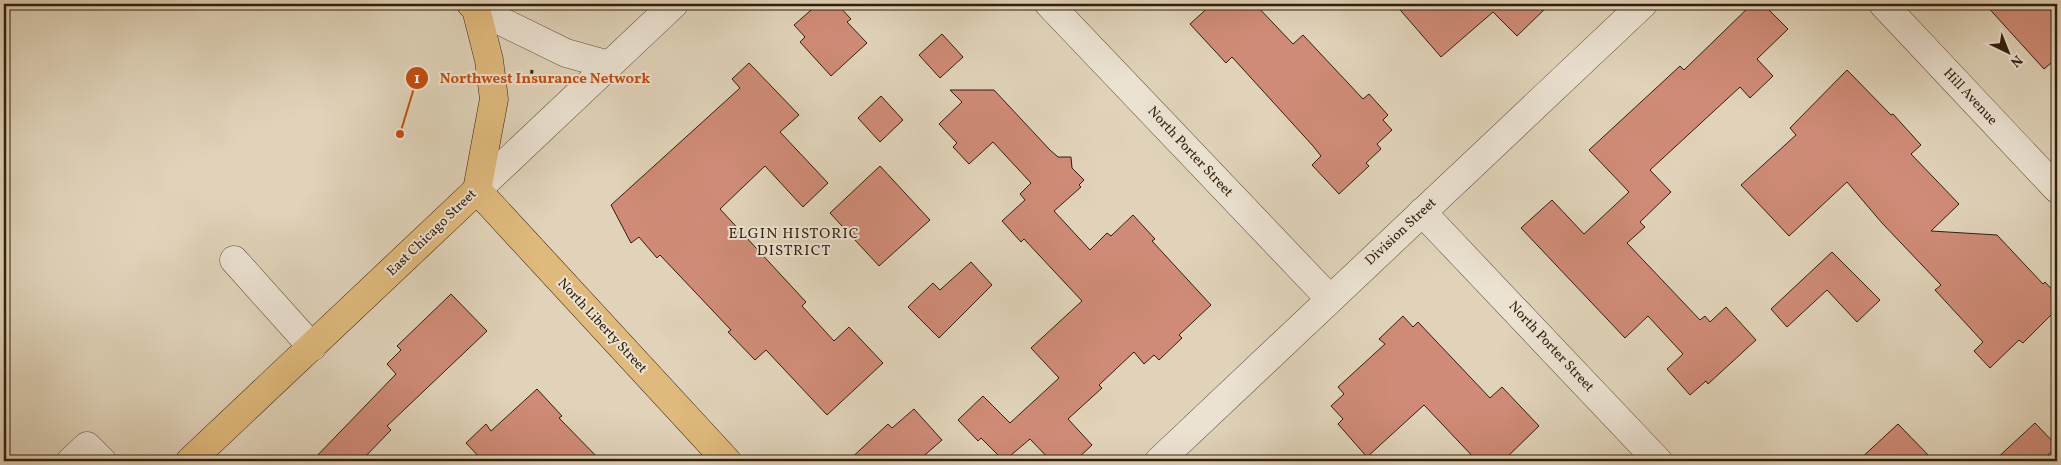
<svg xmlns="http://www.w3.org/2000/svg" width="2061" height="465" viewBox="0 0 2061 465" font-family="Vollkorn,serif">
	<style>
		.building { fill: #cf8b77; stroke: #331e0a }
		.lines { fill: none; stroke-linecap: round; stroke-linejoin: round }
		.minor-casing { stroke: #5e4b36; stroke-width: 29 }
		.major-casing { stroke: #331e0a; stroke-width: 29 }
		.path { stroke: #331e0a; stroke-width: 3; stroke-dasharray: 4 2.5; stroke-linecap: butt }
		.minor { stroke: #ebe2d2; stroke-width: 28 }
		.major { stroke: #e0ba7c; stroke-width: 28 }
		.labels { text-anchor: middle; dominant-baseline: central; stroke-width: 4; stroke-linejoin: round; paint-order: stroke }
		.street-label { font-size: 14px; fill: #331e0a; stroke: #ebe2d2 }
		.neighbourhood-label { font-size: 15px; letter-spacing: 1px; fill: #331e0a; stroke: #ebe2d2 }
		.leader { fill: none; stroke: #c44d0c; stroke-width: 2 }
		.callout-dot { fill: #c44d0c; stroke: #ebe2d2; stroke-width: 2 }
		.mark-label { font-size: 15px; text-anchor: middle; font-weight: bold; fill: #fff }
		.callout-label { font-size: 15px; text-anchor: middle; font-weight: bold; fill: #c44d0c; stroke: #ebe2d2; stroke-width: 4; stroke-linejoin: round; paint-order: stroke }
	</style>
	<rect width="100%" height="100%" fill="#e0d3b9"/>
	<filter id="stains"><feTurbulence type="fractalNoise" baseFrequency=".004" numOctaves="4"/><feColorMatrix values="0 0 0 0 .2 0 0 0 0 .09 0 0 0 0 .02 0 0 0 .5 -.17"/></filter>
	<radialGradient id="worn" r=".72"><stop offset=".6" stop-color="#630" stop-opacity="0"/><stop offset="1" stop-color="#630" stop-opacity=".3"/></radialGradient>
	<g class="building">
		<path d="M818,4H837L851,19L847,22L867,43L831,76L800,42L805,37L794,25Z"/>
		<path d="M1212,4H1255L1293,44L1303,35L1363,99L1369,94L1388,115L1383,120L1392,130L1377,144L1381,149L1366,163L1369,166L1339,194L1312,165L1321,156L1313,146L1232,57L1226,63L1190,24Z"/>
		<path d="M1395,4H1550L1517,36L1493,12L1441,57Z"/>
		<path d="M1752,4H1763L1788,29L1757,59L1773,76L1750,98L1740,87L1650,170L1671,192L1640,222L1645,227L1627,243L1700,320L1705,316L1710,322L1726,307L1756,340L1708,384L1706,381L1690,395L1667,369L1683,354L1648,316L1625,338L1521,228L1552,200L1584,234L1629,192L1589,150L1680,66L1684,70Z"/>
		<path d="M1985,4H2057V58L2044,69Z"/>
		<path d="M942,34L963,57L940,78L919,55Z"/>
		<path d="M749,63L799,115L780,132L828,183L803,207L765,166L720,209L806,302L802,306L834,341L849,327L883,363L827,415L766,350L755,360L728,332L731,330L660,255L657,258L639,237L631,243L611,205L740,88L732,79Z"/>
		<path d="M1847,70L1891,115L1893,114L1921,145L1911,154L1959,204L1931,231L1997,235L2043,284L2045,282L2057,295V309L2023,343L2019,340L1990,368L1974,351L1983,342L1935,290L1941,285L1882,223L1847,182L1789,236L1741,185L1796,135L1790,128Z"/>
		<path d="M950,90H994L1050,150L1058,157H1071L1072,168L1084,180L1079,185L1081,187L1054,211L1090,250L1107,233L1111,236L1133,215L1155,239L1152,241L1211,305L1179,335L1182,338L1159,360L1154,355L1144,364L1134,352L1099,385L1102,388L1068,419L1092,445L1075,461H1051L1030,439L1004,461L981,438L978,441L958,420L983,396L1010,423L1059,378L1031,348L1082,301L1024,239L1021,242L1002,221L1025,200L1020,194L1031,183L993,142L969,164L953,147L957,143L939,124L962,102Z"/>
		<path d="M881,96L903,120L880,142L858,118Z"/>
		<path d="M880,166L930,220L879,266L830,213Z"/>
		<path d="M1832,252L1880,300L1857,322L1827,290L1787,327L1771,309Z"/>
		<path d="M971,262L992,285L939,338L908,307L933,283L940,290Z"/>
		<path d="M451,294L487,331L387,426L391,430L361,461H312L396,374L387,364L401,350L397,346Z"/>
		<path d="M1403,316L1413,327L1418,322L1490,398L1502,387L1539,426L1503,461H1477L1424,405L1367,457L1338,424L1343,419L1331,406L1344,394L1338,387L1385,344L1379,339Z"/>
		<path d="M537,389L562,416L559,418L601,461H483L466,443L486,424L491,431Z"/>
		<path d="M914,409L942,440L918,461H848L888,424L892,428Z"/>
		<path d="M2035,423L2057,446L2042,461H1994Z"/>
		<path d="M1898,424L1934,461H1858Z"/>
	</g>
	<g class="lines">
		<defs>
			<g id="minor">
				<path d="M1049,4L1330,299"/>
				<path d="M1883,4L2057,189"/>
				<path d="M476,9L566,53L609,65"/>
				<path d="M477,190L674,4"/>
				<path d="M1422,212L1658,461"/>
				<path d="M234,260L312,347"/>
				<path d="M71,461L87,446L102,461"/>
				<path d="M1159,461L1643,4"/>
			</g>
			<g id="major">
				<path d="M471,4L476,9L489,60L494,99L477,190"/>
				<path d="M477,190L727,461"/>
				<path d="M190,461L477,190"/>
			</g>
		</defs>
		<use href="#minor" class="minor-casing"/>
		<use href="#major" class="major-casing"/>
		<path class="path" d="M531,80L532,70"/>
		<use href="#minor" class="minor"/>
		<use href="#major" class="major"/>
	</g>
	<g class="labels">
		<g class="street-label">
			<text transform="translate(1970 97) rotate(47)">Hill Avenue</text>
			<text transform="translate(1190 152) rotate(47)">North Porter Street</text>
			<text transform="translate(1401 232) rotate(-43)">Division Street</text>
			<text transform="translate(432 233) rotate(-44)">East Chicago Street</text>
			<text transform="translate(602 326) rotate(47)">North Liberty Street</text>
			<text transform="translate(1551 347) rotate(47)">North Porter Street</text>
		</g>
		<g class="neighbourhood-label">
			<text x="794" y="234">ELGIN HISTORIC<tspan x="794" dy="17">DISTRICT</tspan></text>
		</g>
	</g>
	<path class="leader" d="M400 134L417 78"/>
	<g class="callout-dot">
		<circle cx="400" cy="134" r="5"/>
		<circle cx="417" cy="78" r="12"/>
	</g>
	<g class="mark-label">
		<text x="417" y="83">1</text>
	</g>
	<g class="callout-label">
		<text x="545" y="83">Northwest Insurance Network</text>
	</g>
	<rect width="2061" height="465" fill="none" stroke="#e0d3b9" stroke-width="20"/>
	<rect x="5" y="5" width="2051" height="455" fill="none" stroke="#331e0a" stroke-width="2.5"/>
	<rect x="10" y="10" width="2041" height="445" fill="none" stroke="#331e0a"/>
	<g transform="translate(2008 52) rotate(137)" stroke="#ebe2d2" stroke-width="4" paint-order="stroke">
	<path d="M0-4L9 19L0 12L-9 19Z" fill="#331e0a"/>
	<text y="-8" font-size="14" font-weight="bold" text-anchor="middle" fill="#331e0a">N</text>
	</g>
	<rect width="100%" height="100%" filter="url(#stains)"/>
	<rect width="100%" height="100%" fill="url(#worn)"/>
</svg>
